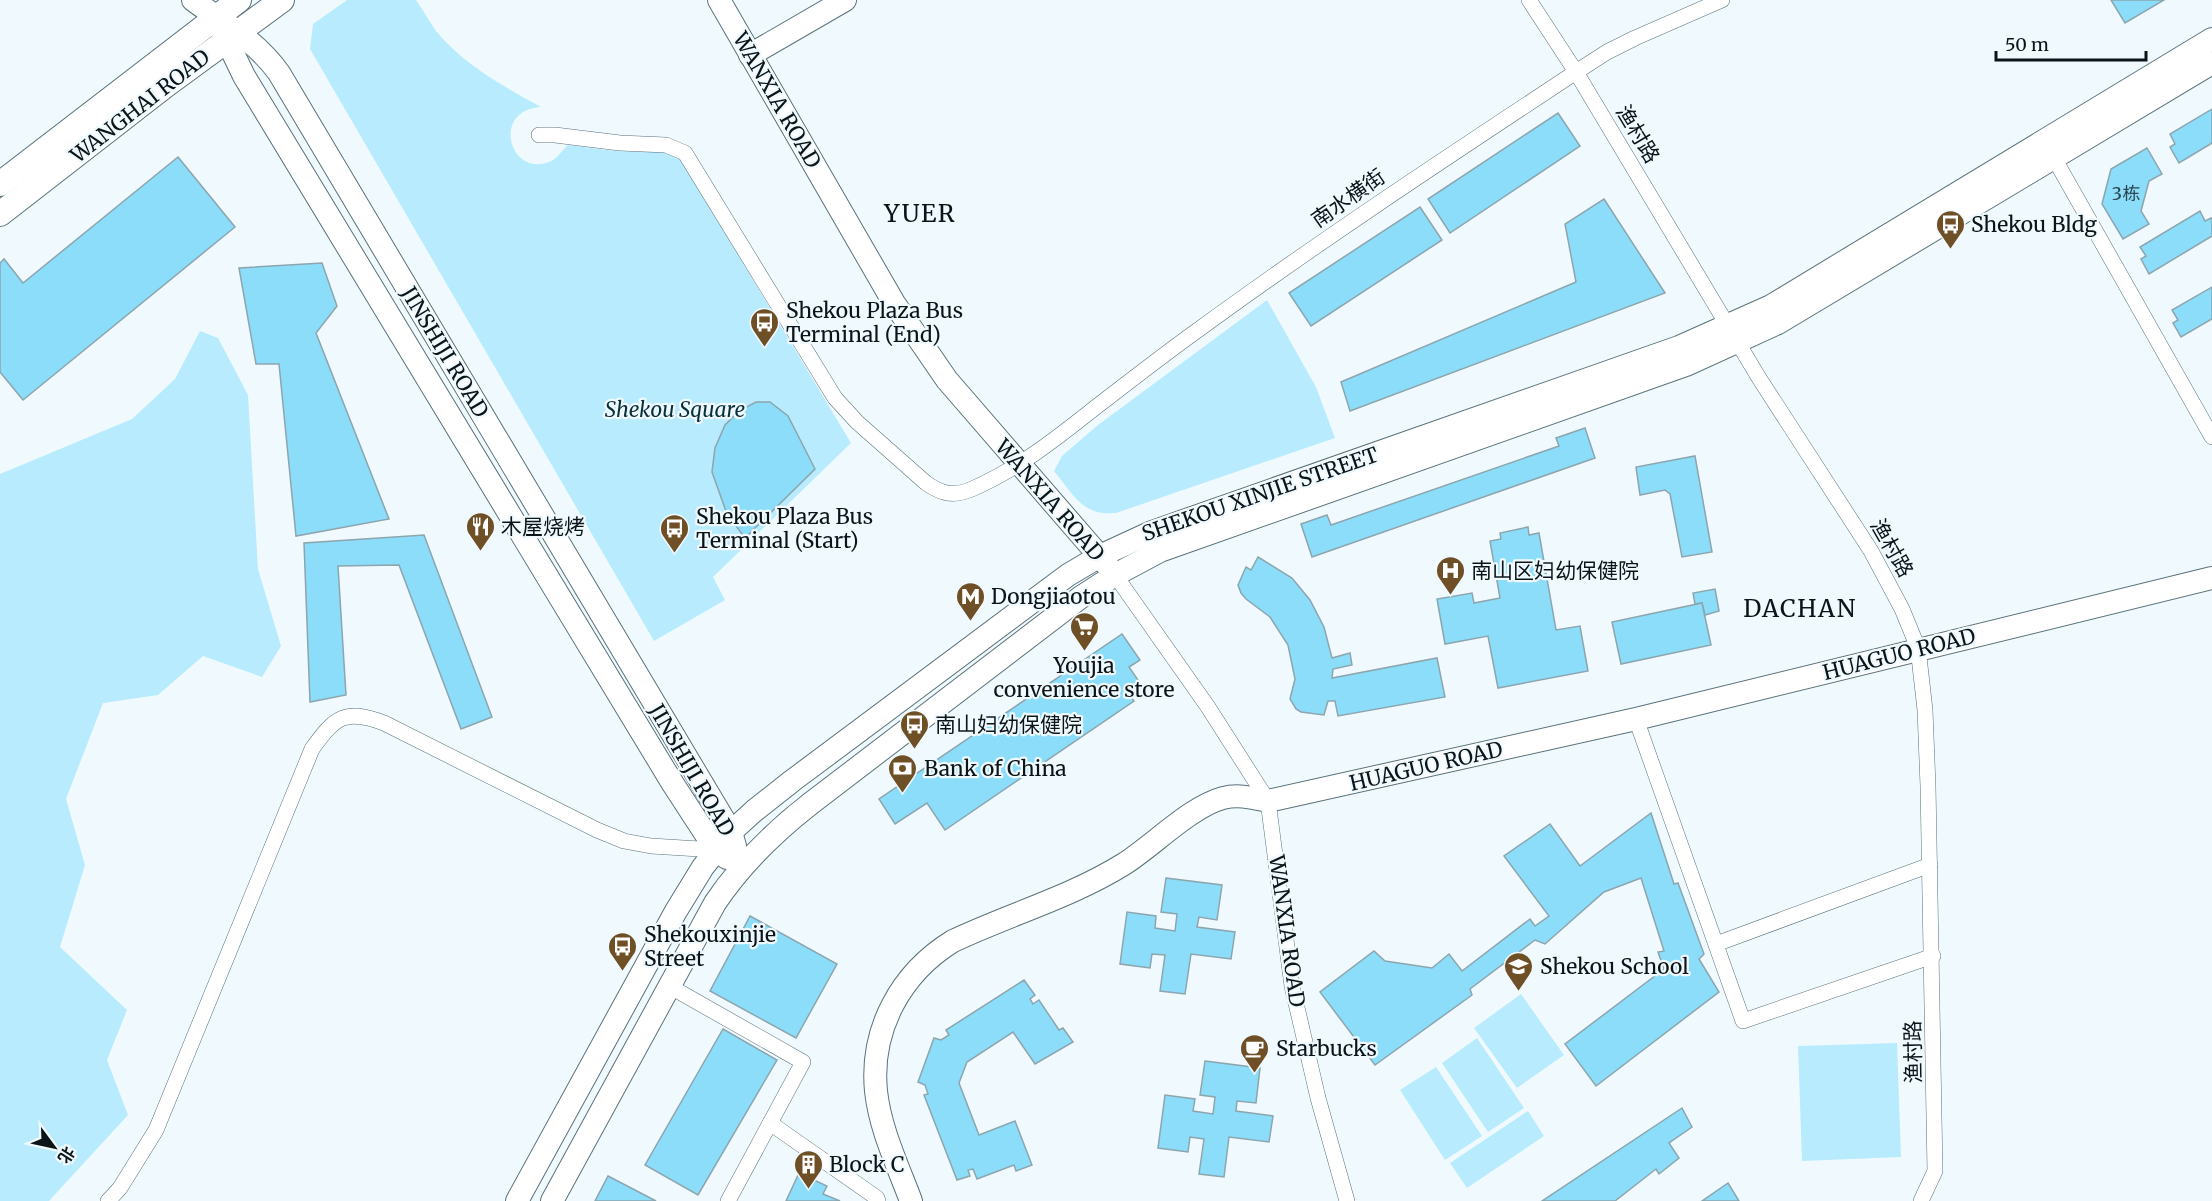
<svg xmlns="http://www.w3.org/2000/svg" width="2212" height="1201" viewBox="0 0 2212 1201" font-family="Merriweather,'Noto Sans SC',serif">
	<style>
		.green { fill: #b8ebfd }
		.building { fill: #8bddf9; stroke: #8ca5ae; stroke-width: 1.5 }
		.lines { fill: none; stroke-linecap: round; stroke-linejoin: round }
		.street-casing { stroke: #5a727a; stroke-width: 16 }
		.secondary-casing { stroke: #5a727a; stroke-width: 24 }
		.primary-casing { stroke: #5a727a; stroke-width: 26 }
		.street { stroke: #fff; stroke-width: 15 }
		.secondary { stroke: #fff; stroke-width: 22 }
		.primary { stroke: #fff; stroke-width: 24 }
		.labels { text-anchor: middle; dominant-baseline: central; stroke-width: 4.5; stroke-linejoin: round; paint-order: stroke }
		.number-label { font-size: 18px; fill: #2b4650 }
		.street-label { font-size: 21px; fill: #0b1418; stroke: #f0fafe }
		.poi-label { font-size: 21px; fill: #0b1418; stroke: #f0fafe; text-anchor: start }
		.park-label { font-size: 21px; font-style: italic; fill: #09313d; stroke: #f0fafe }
		.quarter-label { font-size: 24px; letter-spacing: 1.5px; fill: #0b1418; stroke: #f0fafe }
	</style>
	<rect width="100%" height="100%" fill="#f0fafe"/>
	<g class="green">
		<path d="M347,0H416C423,10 429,21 436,31C464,65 503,86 541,107C490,110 510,180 551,161C558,158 562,150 568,145L615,151L668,152L675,154L681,160L851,443L713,577L725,600L654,641L310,49L313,24Z"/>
		<path d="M1267,300L1316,387L1335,438L1116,513C1083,517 1073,494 1054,471L1062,456L1098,425Z"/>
		<path d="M200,331L218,338L248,395L258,569L281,646L262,677L203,656L158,695L103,703L66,799L85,865L60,947L127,1010L107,1060L128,1115L49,1201H0V474L132,419L175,379Z"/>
		<path d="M1521,994L1564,1055L1517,1088L1474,1028Z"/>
		<path d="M1477,1038L1524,1108L1488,1132L1442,1063Z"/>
		<path d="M1897,1043L1901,1157L1802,1161L1798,1046Z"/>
		<path d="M1436,1067L1482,1136L1445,1160L1400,1090Z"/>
		<path d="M1528,1111L1544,1136L1467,1188L1450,1163Z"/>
	</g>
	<g class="building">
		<path d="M2111,0H2164L2125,23Z"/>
		<path d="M2212,109V143L2179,163L2170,147L2175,144L2170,134Z"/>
		<path d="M1558,113L1580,146L1450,233L1428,199Z"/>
		<path d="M2147,148L2162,174L2149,181L2141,211L2149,224L2123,239L2102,204L2111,169Z"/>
		<path d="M178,157L235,227L23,400L0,372V263L4,259L23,283Z"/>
		<path d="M1604,199L1665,293L1350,411L1341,382L1576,282L1565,224Z"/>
		<path d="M1420,207L1442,240L1311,326L1289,293Z"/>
		<path d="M2200,211L2205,221L2211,218L2212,220V236L2149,274L2141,259L2146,256L2140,247Z"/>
		<path d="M322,263L337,306L316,333L389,519L296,536L279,364H256L239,268Z"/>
		<path d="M2212,287V319L2181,337L2173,323L2178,320L2172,310Z"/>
		<path d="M756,402H770L788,416L815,469L745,538L727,514L712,472L715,448L725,425L739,411Z"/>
		<path d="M1585,428L1595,458L1312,557L1301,524L1327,515L1331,525L1559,446L1556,438Z"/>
		<path d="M1695,456L1712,552L1682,557L1670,494L1665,490L1640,495L1636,467Z"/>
		<path d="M1528,527L1529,535L1539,533L1556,630L1580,626L1588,671L1498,688L1488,636L1445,644L1437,599L1472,593L1474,603L1500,598L1490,541L1501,539L1500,533Z"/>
		<path d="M424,535L492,717L461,729L399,565L338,566L346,695L310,702L304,543Z"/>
		<path d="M1258,557L1292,578L1310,600L1324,627L1332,658L1350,653L1352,665L1333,669L1332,678L1437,658L1445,697L1338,716L1335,701H1328L1324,715L1301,712L1296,709L1290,699L1295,679L1288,645L1270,617L1246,599L1241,593L1238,585L1246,567L1251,570Z"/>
		<path d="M1715,589L1719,611L1705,615L1702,603L1695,604L1693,593Z"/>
		<path d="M1702,603L1711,645L1621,664L1612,622Z"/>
		<path d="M1122,634L1140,660L1129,667L1140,683L1127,691L1134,701L945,830L927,803L895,824L879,799Z"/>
		<path d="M1651,813L1674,884L1678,883L1704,954L1699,959L1719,992L1596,1086L1565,1044L1664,969L1658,952L1664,951L1641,878L1604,892L1545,944L1535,940L1470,989L1472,995L1375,1065L1320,992L1374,951L1385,961L1432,968L1449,954L1462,971L1530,919L1535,926L1549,916L1504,856L1550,824L1580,866Z"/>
		<path d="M1166,878L1222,885L1217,920L1199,917L1197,927L1235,932L1231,959L1191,954L1185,994L1160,991L1165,955L1152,954L1150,968L1120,964L1127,912L1156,916L1155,928L1175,931L1177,914L1161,912Z"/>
		<path d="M750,916L837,964L796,1038L710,991Z"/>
		<path d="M1024,980L1035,995L1030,999L1033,1004L1039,1000L1059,1030L1063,1028L1073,1042L1035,1064L1013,1032L967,1062L959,1083L979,1135L1015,1121L1032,1165L1016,1171L1014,1165L977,1179L973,1169L968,1170L970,1176L957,1180L924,1095L928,1094L925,1085L918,1082L934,1038L941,1040L949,1035L946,1030Z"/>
		<path d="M723,1029L777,1060L698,1195L645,1165Z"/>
		<path d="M1205,1061L1260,1068L1256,1103L1237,1101L1236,1111L1273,1116L1269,1142L1229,1137L1224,1177L1199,1174L1204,1139L1190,1137L1188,1152L1158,1148L1165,1095L1195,1099L1193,1111L1213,1114L1215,1097L1200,1095Z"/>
		<path d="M1682,1108L1692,1127L1669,1143L1679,1158L1659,1174L1656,1169L1615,1201H1542Z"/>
		<path d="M799,1173L827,1186L823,1194L840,1201H786Z"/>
		<path d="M608,1176L656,1201H595Z"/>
		<path d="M1728,1183L1739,1201H1702Z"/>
	</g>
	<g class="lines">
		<defs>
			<g id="street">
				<path d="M1529,0L1576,72L1759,378L1871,551L1902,609L1918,648L1925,710L1928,786L1935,1171L1921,1201"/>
				<path d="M539,135H555L620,143L666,145L685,153L835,398L857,422L926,483C942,494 953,497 972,489C1018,469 1057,438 1096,407C1130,381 1163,355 1198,330C1321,240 1449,156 1576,72L1607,52L1635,38L1722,0"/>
				<path d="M2054,158L2212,437"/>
				<path d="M1115,575L1208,707L1268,801L1292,986L1318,1098L1347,1201"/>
				<path d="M1636,719L1743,1021L1933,956"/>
				<path d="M1716,944L1930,865"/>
				<path d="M669,986L803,1062L728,1201"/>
				<path d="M770,1123L877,1198L878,1201"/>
				<path d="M108,1201L120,1188L156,1130L312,749C335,717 345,708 384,723L597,830L624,841L651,846L716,850"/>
			</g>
			<g id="secondary">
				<path d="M193,0C224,23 256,41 279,73L731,832L735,846"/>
				<path d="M719,0L894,303L947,380L1108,566"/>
				<path d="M219,24L244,76L673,784L716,850L727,858"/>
				<path d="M750,55L845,0"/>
				<path d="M517,1201L676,911L703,867L731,832L754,811L792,781L1068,575L1100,556L1152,532L1679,347L1771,306L2212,39"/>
				<path d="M552,1201L715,903C741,864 773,833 810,804L1081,597L1115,575L1160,551L1686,365L1778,323L2212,63"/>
				<path d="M911,1201C898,1166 880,1129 876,1091C870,1029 901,973 953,941C1010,914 1071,897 1124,864C1154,845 1190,807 1223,798C1239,794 1253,798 1268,801L1636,719L2212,578"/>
			</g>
			<g id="primary">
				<path d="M0,184L239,0"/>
				<path d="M0,214L166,85L282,0"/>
			</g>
		</defs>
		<use href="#street" class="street-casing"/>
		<use href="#secondary" class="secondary-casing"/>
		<use href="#primary" class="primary-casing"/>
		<use href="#street" class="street"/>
		<use href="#secondary" class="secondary"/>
		<use href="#primary" class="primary"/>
	</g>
	<defs>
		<symbol id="bus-pin" viewBox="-11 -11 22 30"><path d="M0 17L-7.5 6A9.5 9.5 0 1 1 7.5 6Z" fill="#6f4f25" stroke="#f0fafe"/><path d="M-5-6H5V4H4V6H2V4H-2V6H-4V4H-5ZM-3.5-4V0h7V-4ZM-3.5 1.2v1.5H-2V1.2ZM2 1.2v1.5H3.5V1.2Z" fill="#fff"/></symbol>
		<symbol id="restaurant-pin" viewBox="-11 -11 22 30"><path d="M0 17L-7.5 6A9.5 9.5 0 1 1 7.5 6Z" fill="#6f4f25" stroke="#f0fafe"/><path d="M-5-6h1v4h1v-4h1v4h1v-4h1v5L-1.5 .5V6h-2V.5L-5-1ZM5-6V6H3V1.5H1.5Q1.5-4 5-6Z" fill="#fff"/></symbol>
		<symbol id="hospital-pin" viewBox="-11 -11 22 30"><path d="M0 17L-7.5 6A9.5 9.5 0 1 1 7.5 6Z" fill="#6f4f25" stroke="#f0fafe"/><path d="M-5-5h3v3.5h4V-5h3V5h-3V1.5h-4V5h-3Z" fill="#fff"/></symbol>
		<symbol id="metro-pin" viewBox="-11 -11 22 30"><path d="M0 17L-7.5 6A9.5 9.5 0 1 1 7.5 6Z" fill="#6f4f25" stroke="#f0fafe"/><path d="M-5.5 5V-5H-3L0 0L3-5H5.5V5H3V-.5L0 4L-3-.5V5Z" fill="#fff"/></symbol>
		<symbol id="supermarket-pin" viewBox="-11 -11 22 30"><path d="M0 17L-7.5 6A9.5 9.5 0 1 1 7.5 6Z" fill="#6f4f25" stroke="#f0fafe"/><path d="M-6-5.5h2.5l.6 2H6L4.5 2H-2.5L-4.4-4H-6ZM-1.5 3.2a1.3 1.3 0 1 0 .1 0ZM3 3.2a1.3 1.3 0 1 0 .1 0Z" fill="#fff"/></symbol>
		<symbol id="bank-pin" viewBox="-11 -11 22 30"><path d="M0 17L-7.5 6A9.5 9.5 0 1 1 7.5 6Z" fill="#6f4f25" stroke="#f0fafe"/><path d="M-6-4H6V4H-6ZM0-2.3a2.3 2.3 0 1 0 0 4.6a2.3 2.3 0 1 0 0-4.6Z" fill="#fff"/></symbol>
		<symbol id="school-pin" viewBox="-11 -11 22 30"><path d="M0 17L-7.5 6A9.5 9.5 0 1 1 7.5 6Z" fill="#6f4f25" stroke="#f0fafe"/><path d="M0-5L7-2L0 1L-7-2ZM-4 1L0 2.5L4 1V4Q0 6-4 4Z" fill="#fff"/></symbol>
		<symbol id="cafe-pin" viewBox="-11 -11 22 30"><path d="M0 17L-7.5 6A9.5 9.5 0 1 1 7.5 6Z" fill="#6f4f25" stroke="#f0fafe"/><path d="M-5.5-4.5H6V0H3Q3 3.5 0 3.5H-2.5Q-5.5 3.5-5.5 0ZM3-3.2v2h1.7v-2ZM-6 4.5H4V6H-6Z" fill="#fff"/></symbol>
		<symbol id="building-pin" viewBox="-11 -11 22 30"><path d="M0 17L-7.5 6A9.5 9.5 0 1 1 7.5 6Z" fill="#6f4f25" stroke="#f0fafe"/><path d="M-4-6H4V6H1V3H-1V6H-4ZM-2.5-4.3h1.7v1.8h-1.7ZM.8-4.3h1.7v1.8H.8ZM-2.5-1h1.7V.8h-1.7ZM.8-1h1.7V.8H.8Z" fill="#fff"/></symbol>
	</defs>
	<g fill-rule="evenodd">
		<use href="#bus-pin" x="1934" y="208" width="33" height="45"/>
		<use href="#bus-pin" x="748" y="306" width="33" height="45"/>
		<use href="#restaurant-pin" x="464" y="510" width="33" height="45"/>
		<use href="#bus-pin" x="658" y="512" width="33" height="45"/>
		<use href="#hospital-pin" x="1434" y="554" width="33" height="45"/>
		<use href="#metro-pin" x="954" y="580" width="33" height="45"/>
		<use href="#supermarket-pin" x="1068" y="610" width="33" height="45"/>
		<use href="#bus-pin" x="898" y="708" width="33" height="45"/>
		<use href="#bank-pin" x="886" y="752" width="33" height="45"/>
		<use href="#bus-pin" x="606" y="930" width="33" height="45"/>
		<use href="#school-pin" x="1502" y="950" width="33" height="45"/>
		<use href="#cafe-pin" x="1238" y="1032" width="33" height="45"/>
		<use href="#building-pin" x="792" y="1148" width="33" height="45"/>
	</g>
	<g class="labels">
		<g class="number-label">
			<text x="2126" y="193">3栋</text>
		</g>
		<g class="street-label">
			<text transform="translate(777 100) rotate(60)">WANXIA ROAD</text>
			<text transform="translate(140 106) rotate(-38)">WANGHAI ROAD</text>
			<text transform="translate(1638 134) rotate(59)">渔村路</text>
			<text transform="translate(1348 198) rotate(-35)">南水横街</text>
			<text transform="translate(445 352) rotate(59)">JINSHIJI ROAD</text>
			<text transform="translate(1260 494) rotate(-19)">SHEKOU XINJIE STREET</text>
			<text transform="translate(1050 500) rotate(49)">WANXIA ROAD</text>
			<text transform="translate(1892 548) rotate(60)">渔村路</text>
			<text transform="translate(1899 654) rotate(-14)">HUAGUO ROAD</text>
			<text transform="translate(1426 766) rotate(-13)">HUAGUO ROAD</text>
			<text transform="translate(692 770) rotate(60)">JINSHIJI ROAD</text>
			<text transform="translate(1287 931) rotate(82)">WANXIA ROAD</text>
			<text transform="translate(1913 1052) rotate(-91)">渔村路</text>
		</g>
		<g class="poi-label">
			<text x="1971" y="224">Shekou Bldg</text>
			<text x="786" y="310">Shekou Plaza Bus<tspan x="786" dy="24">Terminal (End)</tspan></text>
			<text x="696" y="516">Shekou Plaza Bus<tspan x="696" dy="24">Terminal (Start)</tspan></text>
			<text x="501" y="526">木屋烧烤</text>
			<text x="1471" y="570">南山区妇幼保健院</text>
			<text x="991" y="596">Dongjiaotou</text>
			<text x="1084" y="665" text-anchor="middle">Youjia<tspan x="1084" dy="24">convenience store</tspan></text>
			<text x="935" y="724">南山妇幼保健院</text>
			<text x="924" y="768">Bank of China</text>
			<text x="644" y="934">Shekouxinjie<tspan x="644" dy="24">Street</tspan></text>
			<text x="1540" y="966">Shekou School</text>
			<text x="1276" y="1048">Starbucks</text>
			<text x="829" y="1164">Block C</text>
		</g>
		<g class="park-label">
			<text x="675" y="409">Shekou Square</text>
		</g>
		<g class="quarter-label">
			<text x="920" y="213">YUER</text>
			<text x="1800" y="608">DACHAN</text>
		</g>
	</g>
	<g transform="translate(54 1147) rotate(123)" stroke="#f0fafe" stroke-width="4.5" paint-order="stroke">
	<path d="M0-4.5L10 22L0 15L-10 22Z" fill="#0b1418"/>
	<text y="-9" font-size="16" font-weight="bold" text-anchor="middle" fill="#0b1418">北</text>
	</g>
	<path d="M1996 51v9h150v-9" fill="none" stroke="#0b1418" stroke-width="3"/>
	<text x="2005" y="51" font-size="18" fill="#0b1418" stroke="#f0fafe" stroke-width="4.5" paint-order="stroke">50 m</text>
</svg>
